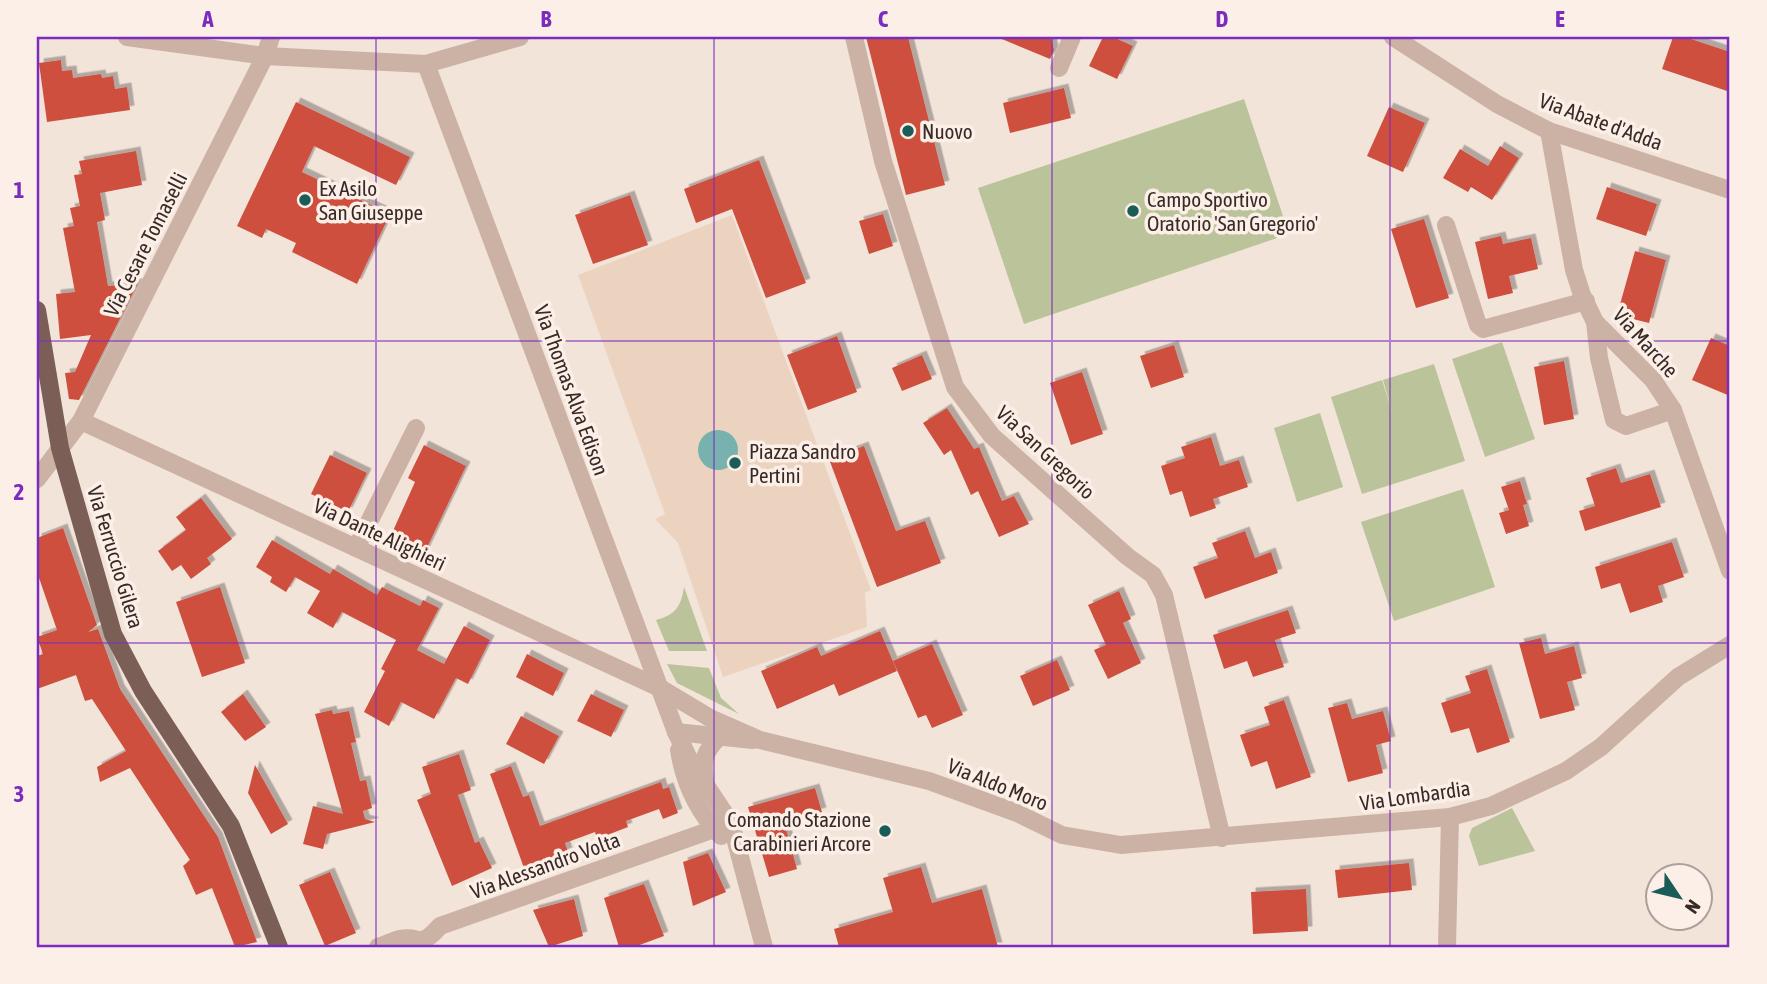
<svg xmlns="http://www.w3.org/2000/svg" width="1767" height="984" viewBox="0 0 1767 984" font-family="'Asap Condensed',sans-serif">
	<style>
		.green { fill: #bac399 }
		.plaza { fill: #ecd3c0 }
		.water { fill: #77b2ae }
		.building { fill: #ce4f3e; filter: url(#shadow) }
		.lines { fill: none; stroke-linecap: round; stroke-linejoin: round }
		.minor { stroke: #ccb2a5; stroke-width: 18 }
		.major { stroke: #7b5f57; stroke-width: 18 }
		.grid { fill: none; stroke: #7b2cbf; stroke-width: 2; stroke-opacity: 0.55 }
		.poi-dot { fill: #1a5c58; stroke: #fbefe7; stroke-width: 2.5 }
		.labels { text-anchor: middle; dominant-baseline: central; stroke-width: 7; stroke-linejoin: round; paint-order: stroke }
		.street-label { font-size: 21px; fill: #382a27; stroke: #fbefe7 }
		.poi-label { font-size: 21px; fill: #382a27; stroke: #fbefe7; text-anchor: start }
		.neatline { fill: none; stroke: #7b2cbf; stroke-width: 2.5 }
		.grid-label { font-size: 23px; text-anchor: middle; font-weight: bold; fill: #7b2cbf }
	</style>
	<defs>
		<filter id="shadow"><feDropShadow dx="4.5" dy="-4.5" stdDeviation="0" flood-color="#0004"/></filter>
	</defs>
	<rect width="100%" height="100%" fill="#f3e4da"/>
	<g class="green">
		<path d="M1244,99L1289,234L1024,324L978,188Z"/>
		<path d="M1502,342L1535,439L1485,457L1452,359Z"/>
		<path d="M1434,364L1465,461L1362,494L1331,397L1382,380L1393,415L1383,380Z"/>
		<path d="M1320,413L1343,487L1297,502L1274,428Z"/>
		<path d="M1463,489L1495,587L1394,621L1361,522Z"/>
		<path d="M684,587L707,651H669L656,620C675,615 681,607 684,587Z"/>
		<path d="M667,664L709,668L721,698L739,714L677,683Z"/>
		<path d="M1512,808L1535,851L1479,866L1469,836L1472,828Z"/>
	</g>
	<path class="plaza" d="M732,215L871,590L865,593L867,627L723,677L678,543L655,519L665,514L578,275Z"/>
	<circle class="water" cx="718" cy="450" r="20"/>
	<g class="building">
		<path d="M866,37H908L945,185L906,195Z"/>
		<path d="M997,37H1051L1054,50L1050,59Z"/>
		<path d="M1103,37H1113L1133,46L1117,79L1089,66Z"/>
		<path d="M1673,37H1685L1730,52V92L1662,69Z"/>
		<path d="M61,60L62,71L72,70L73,78L101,74L102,78L113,76L115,89L127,87L130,110L47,122L39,63Z"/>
		<path d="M1064,88L1071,118L1010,133L1003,103Z"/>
		<path d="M296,102L410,157L396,185L314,146L302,172L390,214L357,284L292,252L296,243L266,229L262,238L237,226Z"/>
		<path d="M1389,107L1425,123L1403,172L1367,156Z"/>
		<path d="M1500,146L1519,158L1492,200L1471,187L1468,192L1443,178L1460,149L1488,166Z"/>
		<path d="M136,151L142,185L100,193L105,220L97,222L108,286L138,283L79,400L69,399L65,373L75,372L91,335L60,339L56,294L75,292L63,228L74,226L70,208L80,206L74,175L82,174L79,161Z"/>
		<path d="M759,160L806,283L766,298L732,209L696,223L684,189Z"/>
		<path d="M1607,187L1657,204L1646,236L1596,219Z"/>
		<path d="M630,195L648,245L593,264L575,215Z"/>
		<path d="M883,214L893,246L869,254L859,221Z"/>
		<path d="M1424,219L1449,298L1416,308L1391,229Z"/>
		<path d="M1501,236L1503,244L1531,238L1538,269L1509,276L1513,293L1488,299L1475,242Z"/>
		<path d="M1635,251L1666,260L1649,323L1617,315Z"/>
		<path d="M837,336L857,392L808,410L787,355Z"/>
		<path d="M1711,338L1730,346V396L1692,380Z"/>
		<path d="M1174,345L1184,377L1151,388L1140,356Z"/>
		<path d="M922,355L932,379L902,391L892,368Z"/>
		<path d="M1564,361L1574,419L1544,425L1534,367Z"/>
		<path d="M1082,372L1103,434L1071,445L1050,383Z"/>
		<path d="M947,408L974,449L979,447L1002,501L1014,496L1029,524L999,537L978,491L971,495L951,450L944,455L923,423Z"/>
		<path d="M1211,437L1220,466L1239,460L1248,487L1213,499L1216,508L1190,517L1182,491L1170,495L1161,466L1185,458L1181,447Z"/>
		<path d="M424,445L466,466L422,558L388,542L415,482L408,478Z"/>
		<path d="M864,446L896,531L925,521L941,563L877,587L829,459Z"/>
		<path d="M330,455L367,473L348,512L311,494Z"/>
		<path d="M1616,468L1621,483L1650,474L1661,507L1585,531L1579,511L1595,506L1586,478Z"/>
		<path d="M1520,481L1527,504L1523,505L1529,526L1506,534L1499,513L1509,510L1501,487Z"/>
		<path d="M201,498L232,539L207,558L211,564L191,579L181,565L172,571L158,551L186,530L176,517Z"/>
		<path d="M63,528L97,625L88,632L98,629L120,689L218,837L257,942L235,947L212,888L196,895L183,866L190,860L130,768L100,782L97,767L126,751L92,699L85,701L76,675L37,689V656L43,654L37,637L57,630L37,572V538Z"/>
		<path d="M1245,531L1255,558L1271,552L1278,573L1205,599L1193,567L1218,558L1212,543Z"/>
		<path d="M272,540L330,574L333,569L377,595L382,587L420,606L423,600L439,608L417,650L444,664L464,626L490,640L468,684L456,678L434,719L401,702L389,726L364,712L385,671L381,669L396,640L342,612L333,628L307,613L320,591L295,577L286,592L270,582L272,577L256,567Z"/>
		<path d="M1672,542L1684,577L1658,586L1663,602L1630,613L1620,583L1601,589L1595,567Z"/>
		<path d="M220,587L245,663L202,677L176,602Z"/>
		<path d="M1119,591L1131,619L1123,623L1141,663L1108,679L1094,650L1106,645L1088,605Z"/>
		<path d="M1288,610L1296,633L1275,640L1284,667L1253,677L1247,661L1224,669L1213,635Z"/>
		<path d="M880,631L897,671L839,696L834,684L777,709L761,671L817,647L821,656Z"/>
		<path d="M1541,638L1545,654L1574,646L1582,678L1567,682L1575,710L1540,719L1519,643Z"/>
		<path d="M932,644L963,715L932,728L926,715L918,718L893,661Z"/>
		<path d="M527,654L564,673L553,696L516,677Z"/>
		<path d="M1057,660L1070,690L1033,706L1020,676Z"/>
		<path d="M1487,669L1510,742L1477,753L1469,728L1451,733L1441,703L1471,693L1465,676Z"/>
		<path d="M243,694L266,727L245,741L221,712Z"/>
		<path d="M591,694L624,710L611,737L577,721Z"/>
		<path d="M1284,700L1311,777L1276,789L1267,761L1251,767L1240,735L1270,725L1264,707Z"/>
		<path d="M1347,703L1352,719L1383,711L1391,741L1376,745L1383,773L1348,782L1328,708Z"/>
		<path d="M332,710L333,714L349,711L356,742L351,743L360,781L366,780L372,808L363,811L365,819L375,822L327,834L323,849L303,844L313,806L343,814L315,714Z"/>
		<path d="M521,716L559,736L544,764L506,744Z"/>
		<path d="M459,754L471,790L458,795L475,843L479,841L492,868L452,886L417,800L431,794L422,767Z"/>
		<path d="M255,765L288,824L271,834L248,793Z"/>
		<path d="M511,766L523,797L529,795L540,826L661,782L663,789L669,787L678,813L663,819L659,809L626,821L628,827L597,839L595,832L565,843L568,852L524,868L490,774Z"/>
		<path d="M815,788L822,812L784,822L797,869L769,877L748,807Z"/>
		<path d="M708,853L726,892L693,906L683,862Z"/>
		<path d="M1409,863L1412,890L1338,898L1335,870Z"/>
		<path d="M921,867L932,903L982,889L998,947H839L834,929L893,912L883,878Z"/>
		<path d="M330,872L356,933L325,946L299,885Z"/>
		<path d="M644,884L664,936L634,947H619L604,898Z"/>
		<path d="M1306,889L1308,931L1253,934L1251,892Z"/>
		<path d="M574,899L583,936L549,947L533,910Z"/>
	</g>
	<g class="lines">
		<g class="minor">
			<path d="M127,37L265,56L426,64L520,37"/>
			<path d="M854,37L883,161L955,387L992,436L1128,557L1153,575L1164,595L1222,838"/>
			<path d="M1393,37L1497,104L1549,131L1730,190"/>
			<path d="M426,64L676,732L691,763L731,823L764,947"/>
			<path d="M1059,68L1072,37"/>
			<path d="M1549,131L1574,270L1582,295L1595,322L1653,380L1673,410L1730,571"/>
			<path d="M1446,225L1478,325L1483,329L1586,301"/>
			<path d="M1595,322L1599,358L1614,420L1626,426L1673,410"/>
			<path d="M81,421L660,688L710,718L760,740L929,781L1017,813L1062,835L1121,845L1450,817L1491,806L1566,771L1601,747L1678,677L1730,645"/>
			<path d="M37,479L81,421L265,56L271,37"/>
			<path d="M356,548L416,428"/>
			<path d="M676,732L753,740"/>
			<path d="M679,750C684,783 698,812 721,836"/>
			<path d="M705,781C702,761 704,752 718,738"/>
			<path d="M378,947C385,945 392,941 400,939C420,934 418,951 440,926L731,823"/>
			<path d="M1447,947L1450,817"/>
		</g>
		<path class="major" d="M37,310L60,448L113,634L143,691L231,826L279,947"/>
	</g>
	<path class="grid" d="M376,37V947M714,37V947M1052,37V947M1390,37V947M37,341H1730M37,643H1730"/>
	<g class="poi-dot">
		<circle cx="908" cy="131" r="7"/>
		<circle cx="305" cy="200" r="7"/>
		<circle cx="1133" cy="211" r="7"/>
		<circle cx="735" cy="463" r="7"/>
		<circle cx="885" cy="831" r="7"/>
	</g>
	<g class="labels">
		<g class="street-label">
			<text transform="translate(1601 121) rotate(20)">Via Abate d'Adda</text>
			<text transform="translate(145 244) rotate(-63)">Via Cesare Tomaselli</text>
			<text transform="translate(1646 342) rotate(48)">Via Marche</text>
			<text transform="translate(572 390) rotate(70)">Via Thomas Alva Edison</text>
			<text transform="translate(1046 452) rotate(43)">Via San Gregorio</text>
			<text transform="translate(380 534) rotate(25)">Via Dante Alighieri</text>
			<text transform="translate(116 557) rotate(73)">Via Ferruccio Gilera</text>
			<text transform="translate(998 784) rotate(22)">Via Aldo Moro</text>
			<text transform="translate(1415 795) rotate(-8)">Via Lombardia</text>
			<text transform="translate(545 865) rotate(-20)">Via Alessandro Volta</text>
		</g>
		<g class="poi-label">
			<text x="922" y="131">Nuovo</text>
			<text x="319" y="188">Ex Asilo<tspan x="319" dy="24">San Giuseppe</tspan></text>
			<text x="1147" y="199">Campo Sportivo<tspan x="1147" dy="24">Oratorio 'San Gregorio'</tspan></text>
			<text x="749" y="451">Piazza Sandro<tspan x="749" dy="24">Pertini</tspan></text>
			<text x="871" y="819" text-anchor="end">Comando Stazione<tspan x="871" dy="24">Carabinieri Arcore</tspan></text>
		</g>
	</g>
	<rect width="1767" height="984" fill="none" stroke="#fbefe7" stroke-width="77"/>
	<g transform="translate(1679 897) rotate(125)"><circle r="33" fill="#fbefe7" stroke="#ada09a" stroke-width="2"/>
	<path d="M0-5L12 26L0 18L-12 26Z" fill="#1a5c58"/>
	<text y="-10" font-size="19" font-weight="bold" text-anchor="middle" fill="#382a27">N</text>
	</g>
	<rect x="38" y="38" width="1690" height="908" class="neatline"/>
	<g class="grid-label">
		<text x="208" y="27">A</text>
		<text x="546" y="27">B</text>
		<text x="883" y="27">C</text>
		<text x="1222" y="27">D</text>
		<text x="1560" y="27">E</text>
		<text x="19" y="198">1</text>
		<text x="19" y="500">2</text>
		<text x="19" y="802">3</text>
	</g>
</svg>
